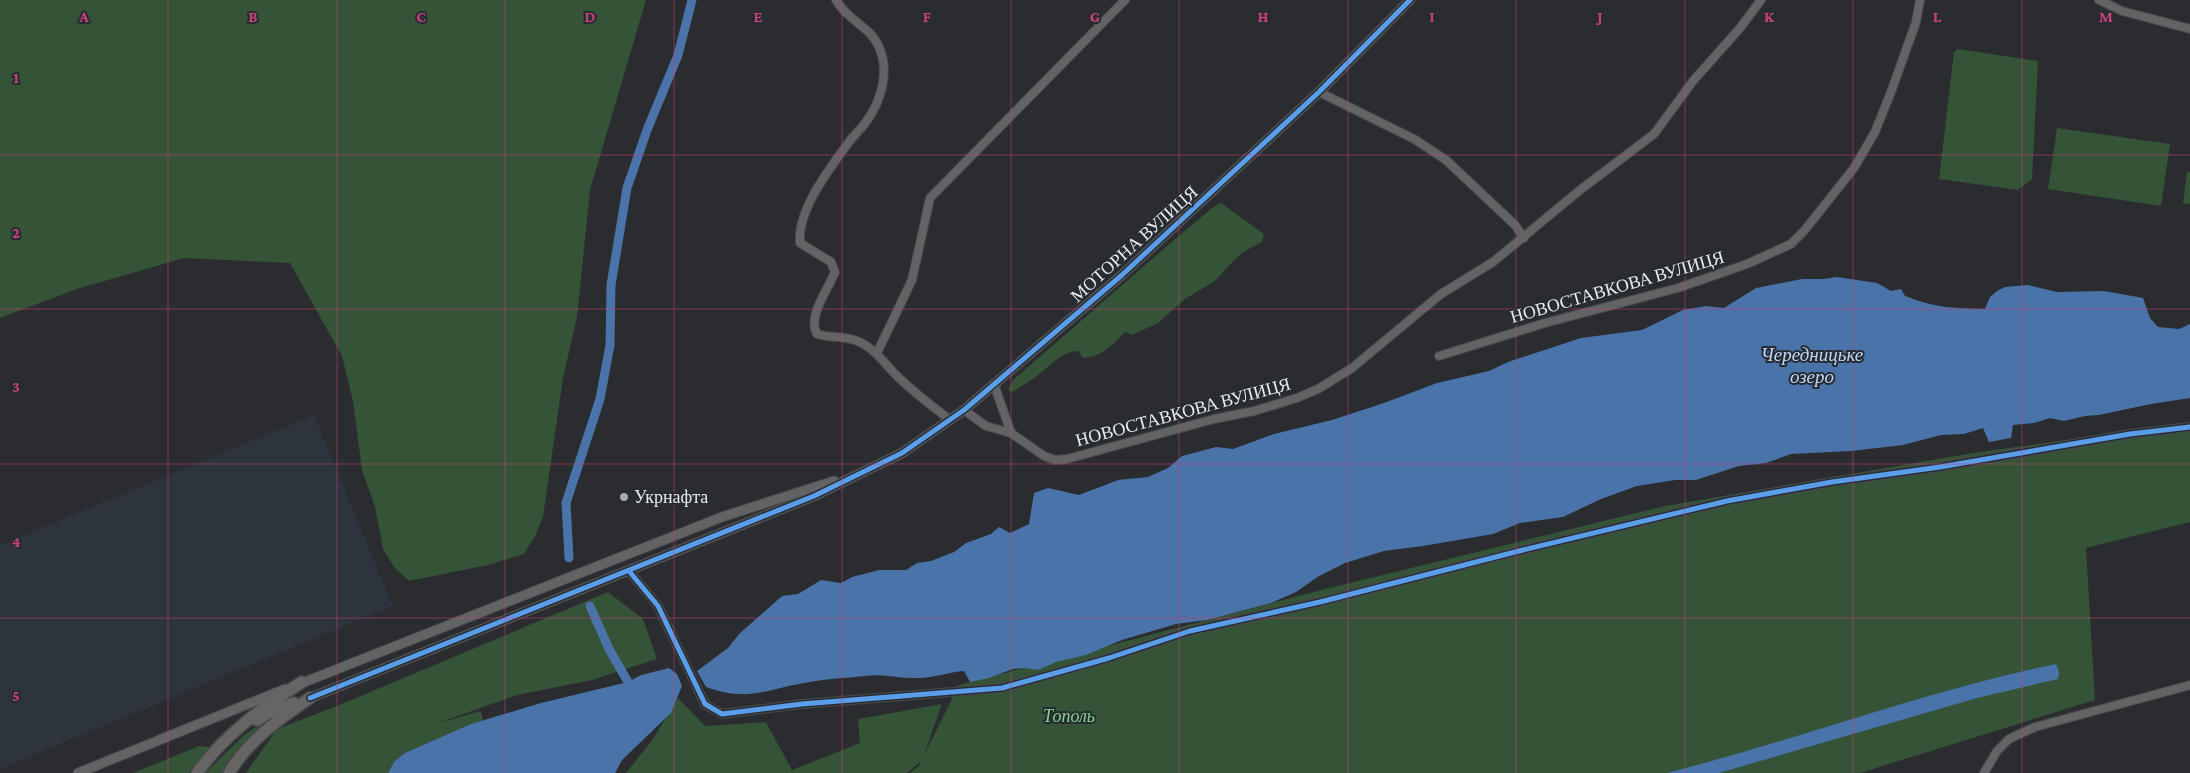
<svg xmlns="http://www.w3.org/2000/svg" width="2190" height="773" viewBox="0 0 2190 773" font-family="'Crimson Pro',serif">
	<style>
		.built { fill: #2d343e }
		.green { fill: #345337 }
		.water { fill: #4a73a9 }
		.lines { fill: none; stroke-linecap: round; stroke-linejoin: round }
		.canal { stroke: #4a73a9; stroke-width: 9 }
		.minor-casing { stroke: #46484b; stroke-width: 10 }
		.tertiary-casing { stroke: #46484b; stroke-width: 11 }
		.primary-casing { stroke: #46484b; stroke-width: 14 }
		.minor { stroke: #616365; stroke-width: 8 }
		.tertiary { stroke: #616365; stroke-width: 9 }
		.primary { stroke: #666564; stroke-width: 11 }
		.cycleway-casing { stroke: #272c32; stroke-width: 8 }
		.cycleway { stroke: #5a9eea; stroke-width: 5 }
		.grid { fill: none; stroke: #ca4279; stroke-width: 1; stroke-opacity: 0.55 }
		.poi-dot { fill: #a6a8ac; stroke: #272c32; stroke-width: 2 }
		.labels { text-anchor: middle; dominant-baseline: central; stroke-width: 4; stroke-linejoin: round; paint-order: stroke }
		.street-label { font-size: 18px; fill: #e8ebef; stroke: #272c32 }
		.poi-label { font-size: 18px; fill: #e8ebef; stroke: #272c32; text-anchor: start }
		.park-label { font-size: 18px; font-style: italic; fill: #84d587; stroke: #272c32 }
		.water-label { font-size: 19px; font-style: italic; fill: #bdd7f8; stroke: #272c32 }
		.grid-label { font-size: 16px; text-anchor: middle; font-weight: bold; fill: #ca4279; stroke: #272c32; stroke-width: 4; stroke-linejoin: round; paint-order: stroke }
	</style>
	<rect width="100%" height="100%" fill="#2a2c2f"/>
	<path class="built" d="M314,415L393,606L0,769V545Z"/>
	<g class="green">
		<path d="M0,0H646L590,190L577,317L563,378L543,517L535,536L524,554L488,565L409,581L394,567L383,549L375,507L362,470L353,401L342,356L290,263L184,258L77,289L0,318Z"/>
		<path d="M1958,49L2038,61L2032,179L2018,190L1939,179L1954,52Z"/>
		<path d="M2057,128L2170,144L2161,206L2048,189Z"/>
		<path d="M2187,172H2190V204L2183,203Z"/>
		<path d="M1221,203L1264,234L1262,242L1245,251L1235,259L1215,281L1185,299L1158,323L1132,335L1125,332C1112,345 1102,357 1083,358L1078,351C1062,351 1049,367 1037,376C1029,382 1021,386 1013,392L1008,390L1013,380L1174,240L1212,208Z"/>
		<path d="M2190,423V522L2086,548L2095,700L1860,773H910L919,766L920,762L907,773H626L653,739L678,698L705,726L766,722L792,770L860,743L858,719L942,704L924,755L959,685L1325,589L1665,506L1973,453Z"/>
		<path d="M608,592L643,619L657,659L592,680L517,695L438,723L481,711L483,720L405,753L388,773H246L277,729L337,706Z"/>
		<path d="M267,719L248,739L222,773H205L244,735Z"/>
		<path d="M199,746L210,747L189,773H133Z"/>
	</g>
	<g class="water">
		<path d="M1837,277L1877,283L1891,291L1901,289L1905,296C1936,308 1952,308 1985,309L1990,297L1997,291L2005,287L2028,285L2057,292L2104,291L2143,298L2150,318L2158,327L2179,329L2190,324V398L2151,404L2099,415L2085,416L2064,421L2050,418L2034,423L2013,425L2011,438L1989,442L1983,428L1964,434L1941,435L1903,445L1851,451L1791,454L1766,463L1739,466L1696,480H1675L1637,486L1601,499L1563,517L1520,523L1493,534L1423,546L1384,551L1345,563L1319,576L1296,592L1271,603L1207,620L1176,624L1122,640L1086,655L1056,662L1038,670L1026,668L1013,669L989,678L970,682L964,671C949,672 933,678 919,678C901,679 882,673 865,676C844,678 824,679 804,683C765,690 746,702 706,687L697,671L728,648L739,634L782,596L798,594L821,580L841,583L852,577L879,570H906L917,563L931,561L954,552L966,543L991,534L999,527L1010,533L1029,524L1034,493L1048,488L1079,495L1118,480L1148,477L1168,468L1182,456L1216,447L1233,449L1274,434L1332,420L1384,403L1437,383L1489,371L1508,362L1581,338L1642,330L1683,310L1706,306L1724,308L1756,288L1802,279H1823Z"/>
		<path d="M2056,664L2059,672L2058,679L1977,698L1719,773H1667C1797,740 1924,691 2056,664Z"/>
		<path d="M669,668L677,674L682,686L671,713L622,760L615,773H388L394,762L405,753L471,724L541,703L628,682L641,675Z"/>
	</g>
	<g class="lines">
		<g class="canal">
			<path d="M569,558L566,503L600,399L610,345L611,285L627,188L647,130L678,55L692,0"/>
			<path d="M590,606L609,649L628,682"/>
		</g>
		<defs>
			<g id="minor">
				<path d="M836,0C846,19 871,27 879,47C890,71 881,102 866,122C861,129 854,135 849,142C830,168 797,210 800,243L831,262L835,272C828,290 807,316 817,334C829,338 840,336 851,339C872,344 883,362 896,375C913,392 932,406 950,420"/>
				<path d="M2099,0L2122,11L2190,29"/>
				<path d="M1319,92L1414,139L1446,160L1515,225L1524,238"/>
				<path d="M877,353L912,280L930,198L1125,0"/>
				<path d="M1439,356L1545,323L1678,288L1747,264L1791,244L1804,231L1854,168L1875,132L1891,92L1916,22L1920,0"/>
				<path d="M994,384L1011,433"/>
				<path d="M964,410L986,426L1011,433L1044,456L1055,460L1067,459L1214,419L1254,411L1297,398L1318,389L1352,368L1441,294L1493,262L1580,190L1654,134L1693,81L1740,28L1761,0"/>
				<path d="M629,571L658,606L705,704L722,714L802,704L1002,688L1109,658L1190,631L1320,602L1523,550L1727,501L1832,482L1940,467L2130,434L2190,427"/>
				<path d="M1984,773L1997,751L2009,739L2035,727L2190,685"/>
			</g>
			<g id="tertiary">
				<path d="M297,685L722,517L834,481"/>
				<path d="M310,698L814,496L902,453L964,410L1122,275L1319,92L1410,0"/>
				<path d="M78,773L285,689"/>
			</g>
			<g id="primary">
				<path d="M257,720L268,713L294,703"/>
				<path d="M197,773C224,735 263,707 302,682"/>
				<path d="M229,773C249,740 279,719 310,698"/>
			</g>
		</defs>
		<use href="#minor" class="minor-casing"/>
		<use href="#tertiary" class="tertiary-casing"/>
		<use href="#primary" class="primary-casing"/>
		<use href="#minor" class="minor"/>
		<use href="#tertiary" class="tertiary"/>
		<use href="#primary" class="primary"/>
		<defs>
			<g id="cycleway">
				<path d="M629,571L658,606L705,704L722,714L802,704L1002,688L1109,658L1190,631L1320,602L1523,550L1727,501L1832,482L1940,467L2130,434L2190,427"/>
				<path d="M310,698L814,496L902,453L964,410L1122,275L1319,92L1410,0"/>
			</g>
		</defs>
		<use href="#cycleway" class="cycleway-casing"/>
		<use href="#cycleway" class="cycleway"/>
	</g>
	<path class="grid" d="M168,0V773M337,0V773M505,0V773M674,0V773M842,0V773M1011,0V773M1179,0V773M1348,0V773M1516,0V773M1685,0V773M1853,0V773M2022,0V773M0,155H2190M0,309H2190M0,464H2190M0,618H2190"/>
	<circle class="poi-dot" cx="624" cy="497" r="5"/>
	<g class="labels">
		<g class="street-label">
			<text transform="translate(1134 244) rotate(-42)">МОТОРНА ВУЛИЦЯ</text>
			<text transform="translate(1617 287) rotate(-16)">НОВОСТАВКОВА ВУЛИЦЯ</text>
			<text transform="translate(1183 412) rotate(-15)">НОВОСТАВКОВА ВУЛИЦЯ</text>
		</g>
		<g class="poi-label">
			<text x="634" y="497">Укрнафта</text>
		</g>
		<g class="park-label">
			<text x="1069" y="716">Тополь</text>
		</g>
		<g class="water-label">
			<text x="1812" y="354">Чередницьке<tspan x="1812" dy="22">озеро</tspan></text>
		</g>
	</g>
	<g class="grid-label">
		<text x="84" y="22">A</text>
		<text x="253" y="22">B</text>
		<text x="421" y="22">C</text>
		<text x="590" y="22">D</text>
		<text x="758" y="22">E</text>
		<text x="927" y="22">F</text>
		<text x="1095" y="22">G</text>
		<text x="1263" y="22">H</text>
		<text x="1432" y="22">I</text>
		<text x="1600" y="22">J</text>
		<text x="1769" y="22">K</text>
		<text x="1937" y="22">L</text>
		<text x="2106" y="22">M</text>
		<text x="16" y="83">1</text>
		<text x="16" y="238">2</text>
		<text x="16" y="392">3</text>
		<text x="16" y="547">4</text>
		<text x="16" y="701">5</text>
	</g>
</svg>
